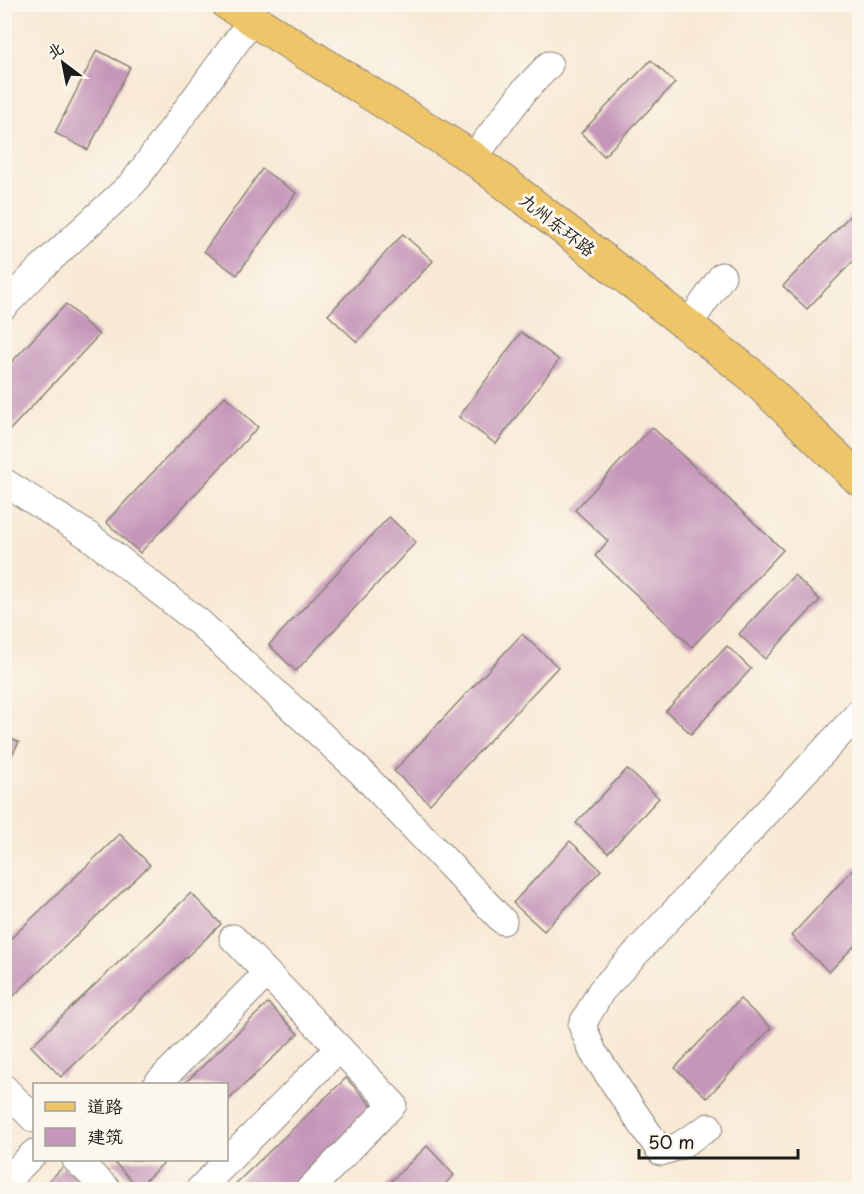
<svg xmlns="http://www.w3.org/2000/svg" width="864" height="1194" viewBox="0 0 864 1194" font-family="'Playpen Sans','LXGW WenKai TC',sans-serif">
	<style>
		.building { fill: #c596b9 }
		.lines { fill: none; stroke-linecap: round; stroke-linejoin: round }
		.minor-casing { stroke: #8a8278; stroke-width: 29 }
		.major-casing { stroke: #8a8278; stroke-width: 35 }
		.minor { stroke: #fff; stroke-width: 27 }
		.major { stroke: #eec569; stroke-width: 33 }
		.labels { text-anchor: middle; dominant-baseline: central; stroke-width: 6; stroke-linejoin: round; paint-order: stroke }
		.street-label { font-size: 18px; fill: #1c1c1c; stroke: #fbf7ec }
	</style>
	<rect width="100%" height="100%" fill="#fbf7ec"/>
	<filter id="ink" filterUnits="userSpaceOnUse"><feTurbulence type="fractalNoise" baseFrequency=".0167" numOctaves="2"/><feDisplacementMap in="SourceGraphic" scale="12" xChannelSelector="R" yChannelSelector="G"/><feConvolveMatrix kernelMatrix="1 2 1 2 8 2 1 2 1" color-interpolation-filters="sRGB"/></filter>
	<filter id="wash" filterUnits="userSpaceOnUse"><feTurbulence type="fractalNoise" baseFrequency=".008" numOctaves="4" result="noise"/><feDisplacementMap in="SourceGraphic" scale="24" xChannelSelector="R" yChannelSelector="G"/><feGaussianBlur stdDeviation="1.35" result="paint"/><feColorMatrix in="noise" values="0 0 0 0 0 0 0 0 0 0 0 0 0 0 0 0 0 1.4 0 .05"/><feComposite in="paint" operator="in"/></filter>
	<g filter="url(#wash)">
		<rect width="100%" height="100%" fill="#f8e9d5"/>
		<g id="blocks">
			<g class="building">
				<path d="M97,50L130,67L88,150L55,133Z"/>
				<path d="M651,60L675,83L604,156L581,133Z"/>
				<path d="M262,169L296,193L237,275L204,251Z"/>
				<path d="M860,205V254L807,309L783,286Z"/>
				<path d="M403,234L433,261L357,342L328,315Z"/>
				<path d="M66,304L99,335L4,436V370Z"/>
				<path d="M521,332L559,360L496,444L459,417Z"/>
				<path d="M225,396L258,427L140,553L106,522Z"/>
				<path d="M652,427L783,550L692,647L595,556L608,541L575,510Z"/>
				<path d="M389,517L416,542L296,671L269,645Z"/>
				<path d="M794,575L820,600L765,659L739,634Z"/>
				<path d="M522,634L558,667L430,804L394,771Z"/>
				<path d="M727,646L751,669L691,734L666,711Z"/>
				<path d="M4,735L19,742L4,770Z"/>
				<path d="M627,769L659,798L608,853L576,823Z"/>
				<path d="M120,834L150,865L4,1005V945Z"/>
				<path d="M570,841L601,870L544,931L513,903Z"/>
				<path d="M856,866L860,869V940L829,972L791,936Z"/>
				<path d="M191,893L221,924L61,1077L31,1046Z"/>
				<path d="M740,999L771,1028L707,1098L675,1068Z"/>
				<path d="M268,1003L298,1034L226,1102V1084H184Z"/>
				<path d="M346,1078L375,1109L291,1190H229Z"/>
				<path d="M427,1146L454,1175L439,1190H382Z"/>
				<path d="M112,1160H167L138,1187Z"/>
				<path d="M64,1166L87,1190H40Z"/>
			</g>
		</g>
	</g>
	<g filter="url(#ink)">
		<use href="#blocks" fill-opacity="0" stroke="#8a8278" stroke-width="1.5"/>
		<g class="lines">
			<defs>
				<g id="minor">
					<path d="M473,158L524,91L549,65"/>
					<path d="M4,306L41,268L133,183L252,20"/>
					<path d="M688,325L722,276"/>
					<path d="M4,482L89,536L200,623L360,771L503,921"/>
					<path d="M233,938L393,1104L309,1190"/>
					<path d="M157,1084L267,973"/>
					<path d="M4,1088L34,1119"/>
					<path d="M709,1127L679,1146L661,1152L593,1052L582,1025L601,991L860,712"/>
					<path d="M76,1160L108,1190"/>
					<path d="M4,1183L34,1153"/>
					<path d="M199,1190L339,1048"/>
				</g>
				<path id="major" d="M228,4L473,158L749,373L860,480"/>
			</defs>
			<use href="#minor" class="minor-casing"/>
			<use href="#major" class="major-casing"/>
			<use href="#minor" class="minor"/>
			<use href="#major" class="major"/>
		</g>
	</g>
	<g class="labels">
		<g class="street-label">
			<text transform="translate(558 224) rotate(38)">九州东环路</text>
		</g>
	</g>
	<rect width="864" height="1194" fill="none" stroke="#fbf7ec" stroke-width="24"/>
	<rect x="33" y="1083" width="195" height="78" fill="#fbf7ec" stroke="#a29f99" stroke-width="1.5"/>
	<rect x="45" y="1102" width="30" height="9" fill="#eec569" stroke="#a29f99" stroke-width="1.5"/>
	<text x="87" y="1113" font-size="18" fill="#1c1c1c">道路</text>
	<rect x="45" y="1128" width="30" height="18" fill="#c596b9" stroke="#a29f99" stroke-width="1.5"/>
	<text x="87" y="1143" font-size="18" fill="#1c1c1c">建筑</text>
	<g transform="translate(63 63) rotate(328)" stroke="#fbf7ec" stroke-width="4.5" paint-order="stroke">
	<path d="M0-4.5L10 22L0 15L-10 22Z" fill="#1c1c1c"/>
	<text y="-9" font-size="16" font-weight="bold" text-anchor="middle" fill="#1c1c1c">北</text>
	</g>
	<path d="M639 1149v9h159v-9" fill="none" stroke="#1c1c1c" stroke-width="3"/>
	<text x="648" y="1149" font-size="18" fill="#1c1c1c" stroke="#fbf7ec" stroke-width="4.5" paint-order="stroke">50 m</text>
</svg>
